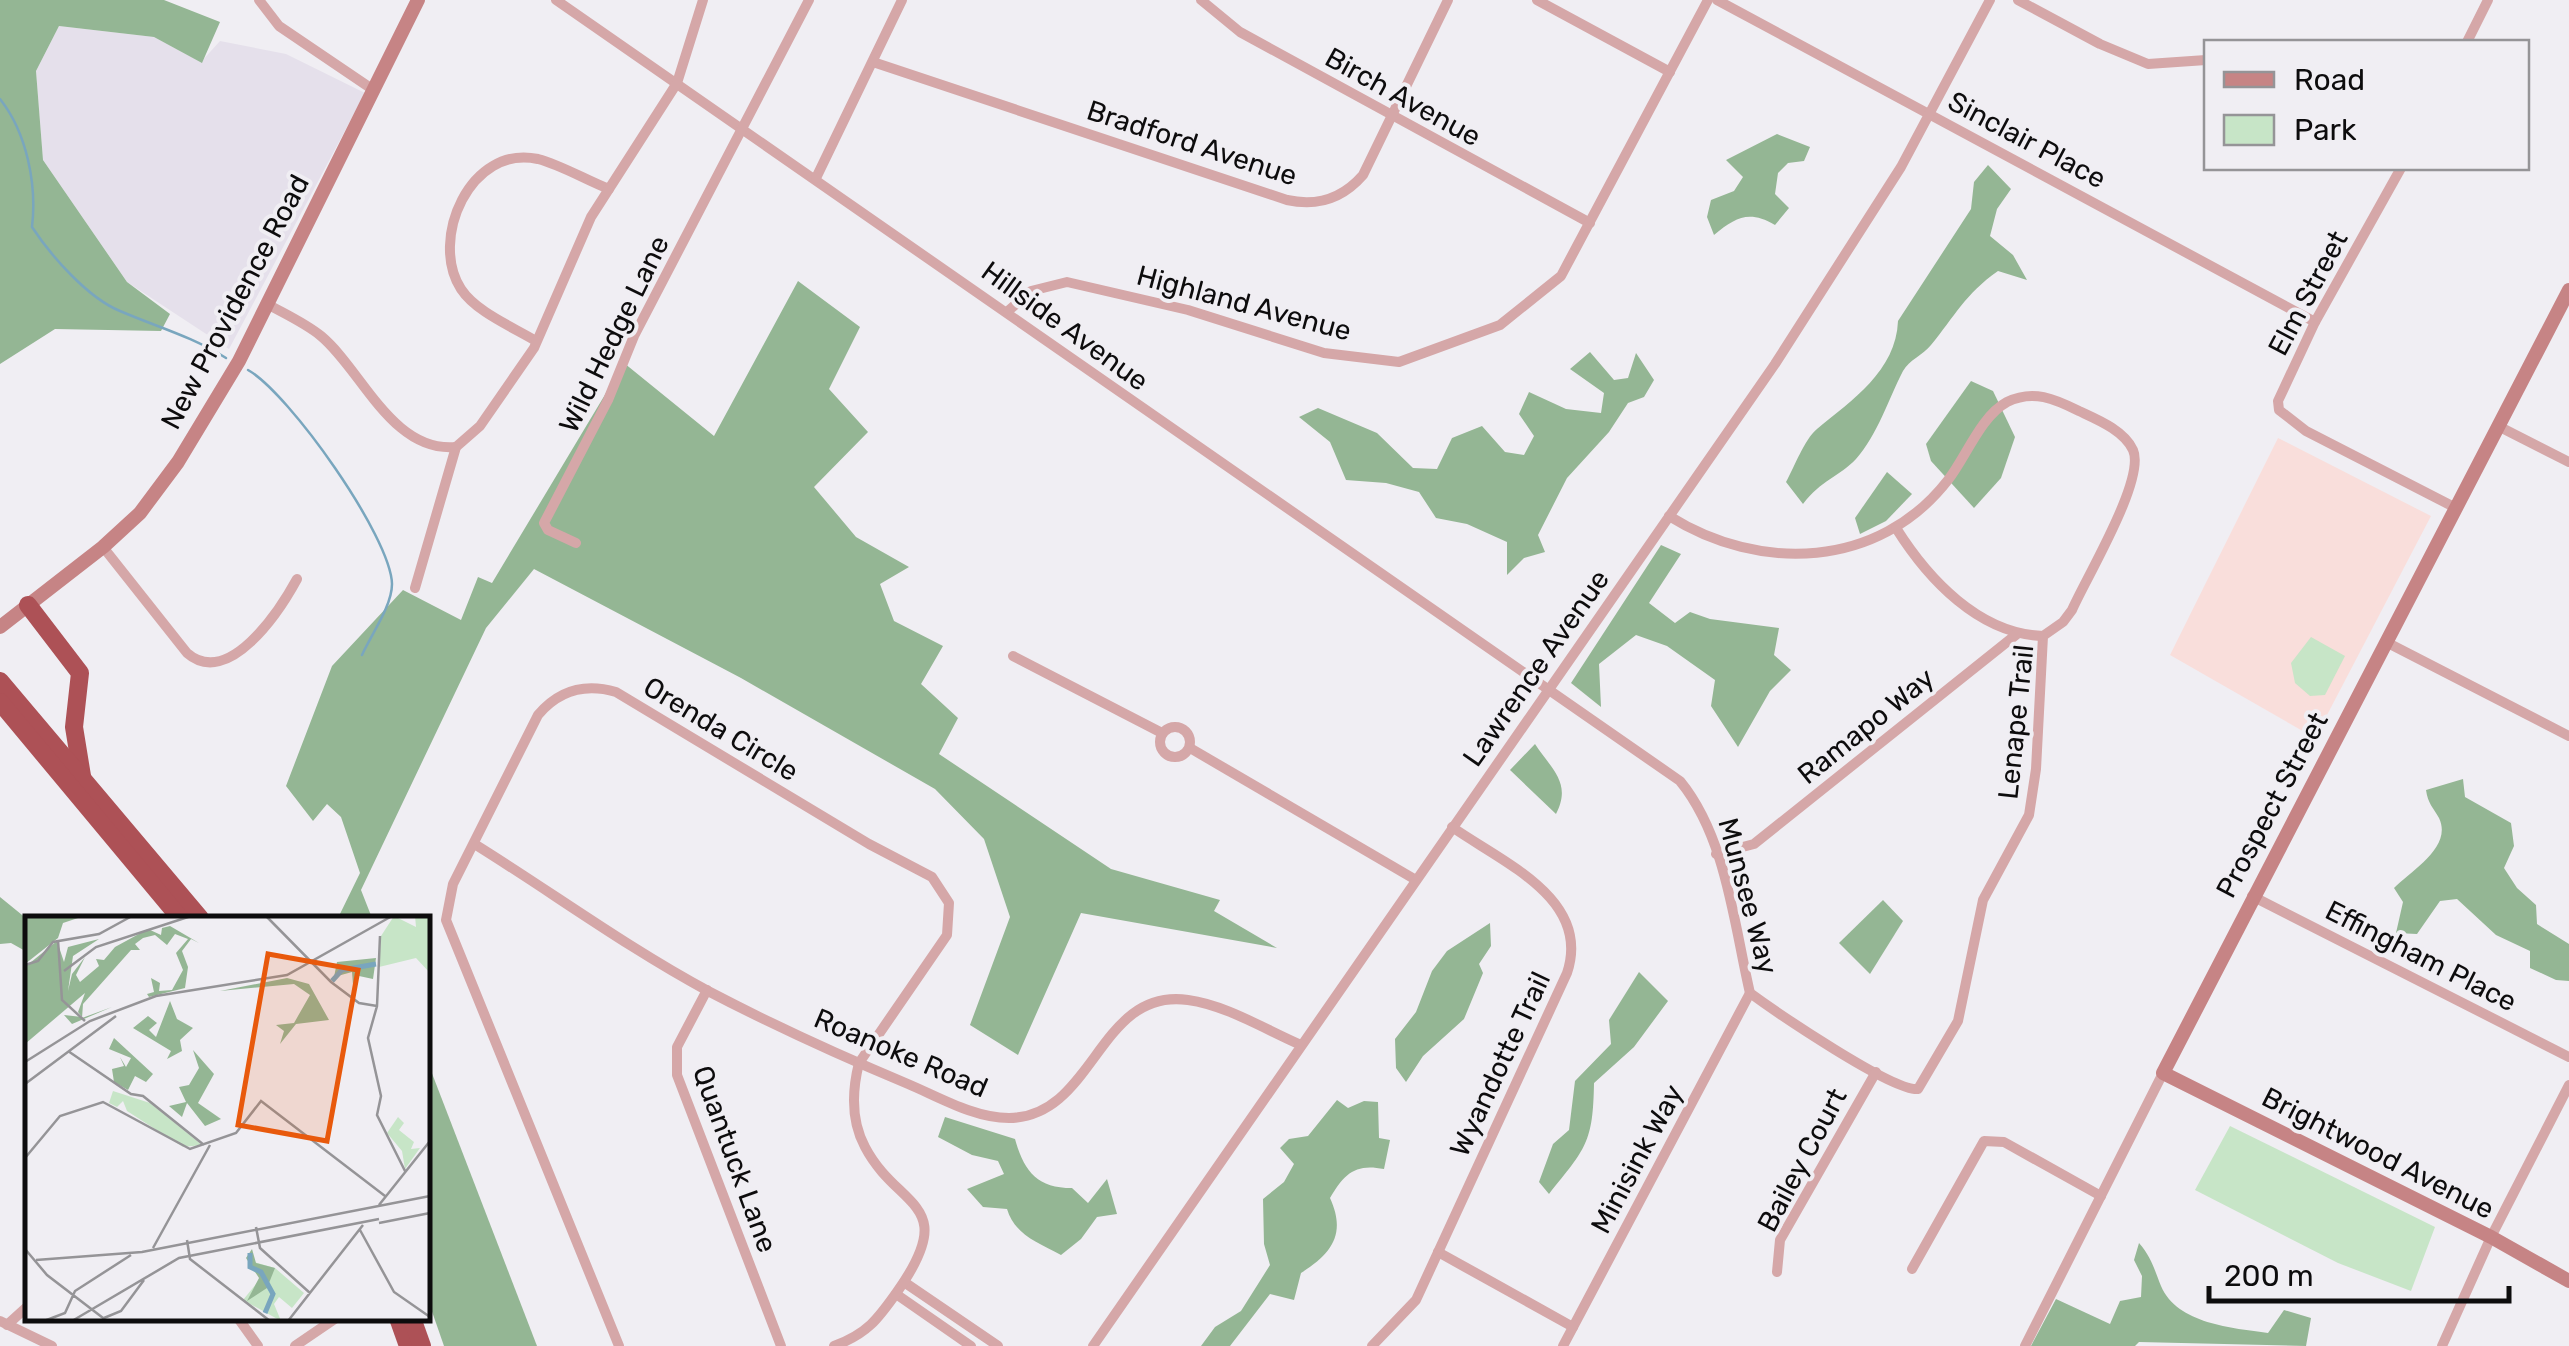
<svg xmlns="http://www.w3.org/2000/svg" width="2569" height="1346" viewBox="0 0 2569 1346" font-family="Rubik,sans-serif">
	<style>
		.built { fill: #e5e0eb }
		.education { fill: #f9dedb }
		.green { fill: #c7e5c7 }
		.forest { fill: #94b694 }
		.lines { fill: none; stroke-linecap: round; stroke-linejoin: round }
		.stream { stroke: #79a6be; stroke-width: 2.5 }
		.street { stroke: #d5a7a8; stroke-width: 10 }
		.secondary { stroke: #c68485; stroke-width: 14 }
		.highway { stroke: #ad5156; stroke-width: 18 }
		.labels { text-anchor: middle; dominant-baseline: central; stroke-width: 8; stroke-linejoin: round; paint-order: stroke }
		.street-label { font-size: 28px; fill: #0d0c0d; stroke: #f0eef3 }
		.inset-river { fill: none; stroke: #79a6be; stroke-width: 5 }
		.inset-road { fill: none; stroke: #959497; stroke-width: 2.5 }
		.view { fill: #e8590c; fill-opacity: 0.15; stroke: #e8590c; stroke-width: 5 }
		.inset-edge { fill: none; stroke: #0d0c0d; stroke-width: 5 }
	</style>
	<rect width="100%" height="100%" fill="#f0eef3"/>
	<path class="built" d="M59,26L154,37L201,62L220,41L286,54L365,93L229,349L127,282L43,160L36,71Z"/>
	<path class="education" d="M2278,438L2431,516L2315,738L2170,655Z"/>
	<g class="green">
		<path d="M2311,637L2345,656L2325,695L2310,696L2295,683L2291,663Z"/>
		<path d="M2230,1126L2435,1227L2411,1291L2338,1263L2195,1190Z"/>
	</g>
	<g class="forest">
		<path d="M0,0H164L220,22L202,63L154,37L59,26L36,71L43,160L127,282L170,314L161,331L55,329L0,364Z"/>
		<path d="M1777,134L1810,147L1804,161L1788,163L1778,173L1775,194L1789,208L1775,225C1749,210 1736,217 1714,235L1707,217L1711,200L1734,191L1743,177L1726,160Z"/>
		<path d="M1988,165L2011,189L1997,209L1990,236L2013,255L2027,280L1998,271C1965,294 1955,316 1931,345C1923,355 1909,360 1903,371C1888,400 1878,434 1856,459C1839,477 1821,480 1803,504L1786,482C1795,466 1804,440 1817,429C1852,400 1896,371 1898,321L1971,209L1974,182Z"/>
		<path d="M798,281L860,327L829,389L868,432L814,487L856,537L909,567L880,584L894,621L943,646L921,684L958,718L939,754L1111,869L1220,900L1214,911L1277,948L1081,913L1018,1055L970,1025L1010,917L984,839L935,789L741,678L534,569L486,628L361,890L372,918H338L360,873L341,817L327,804L313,821L286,786L332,666L403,590L461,620L478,577L492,583L624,363L714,436Z"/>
		<path d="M1590,352L1614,380L1628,378L1636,353L1654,380L1644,397L1628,403L1609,432L1567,478L1538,535L1545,552L1524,558L1507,575V542L1467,524L1436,518L1419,492L1386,483L1346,480L1330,442L1299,417L1318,408L1377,433L1413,468L1437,469L1452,438L1482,426L1505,452L1524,455L1534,436L1519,414L1529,392L1566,409L1601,413L1604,393L1570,369Z"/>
		<path d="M1971,381L1993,391L2015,437L2001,478L1974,508L1931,461L1926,444Z"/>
		<path d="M1887,472L1912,494L1886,521L1860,534L1855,518Z"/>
		<path d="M1661,545L1681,554L1649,603L1675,623L1690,612L1710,619L1779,628L1774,655L1791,670L1770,691L1738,747L1711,706L1715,680L1667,646L1636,635L1599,664L1601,707L1571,683Z"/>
		<path d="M1535,744C1552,770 1572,783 1556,814L1510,770Z"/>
		<path d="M2463,779L2465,797L2511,823L2514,846L2504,868L2517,888L2536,905L2537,924L2569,944V981L2556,980L2530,968V951L2496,935L2457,899L2440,901L2417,934L2396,933L2403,902L2394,888C2411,871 2453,847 2439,818C2433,807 2428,804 2426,790Z"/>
		<path d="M0,897L27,919V952L11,943L0,944Z"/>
		<path d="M1883,900L1903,921L1870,974L1839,943Z"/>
		<path d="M1490,923L1491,946L1479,964L1483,973L1464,1019L1423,1056L1406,1082L1396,1068L1395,1039L1416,1012L1432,971L1447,951Z"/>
		<path d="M1639,972L1668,1001L1634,1047L1594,1083C1593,1143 1586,1148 1549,1194L1539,1182L1553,1144L1569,1130L1575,1081L1611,1044L1609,1020Z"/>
		<path d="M428,1063L537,1346H444L428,1300Z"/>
		<path d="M1337,1100L1348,1108L1364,1101L1378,1102L1379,1138L1390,1140L1384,1169C1355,1163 1344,1174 1330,1198C1346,1233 1333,1253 1301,1273L1294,1300L1270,1294L1230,1346H1201L1215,1327L1241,1311L1270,1265L1264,1244L1263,1199L1284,1182L1294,1164L1280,1148L1289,1139L1308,1136Z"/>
		<path d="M945,1117L1015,1139C1024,1171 1037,1188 1072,1188L1088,1203L1107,1179L1117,1214L1097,1217L1081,1239L1061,1255C1037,1242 1015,1235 1007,1209L983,1207L967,1189L1004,1174L998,1161L972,1155L938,1137Z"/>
		<path d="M2139,1243C2152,1258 2154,1269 2161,1286C2177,1324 2233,1328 2268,1333L2284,1310L2311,1318L2306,1346L2139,1342L2135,1346H2031L2056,1299L2110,1324L2120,1301L2141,1297L2142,1276L2134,1260Z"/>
	</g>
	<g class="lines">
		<g class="stream">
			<path d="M0,99C27,133 37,185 32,227C51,256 88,298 120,311C157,327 191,336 226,358"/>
			<path d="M248,370C289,393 391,537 392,584C392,606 371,635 362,655"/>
		</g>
		<g class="street">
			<path d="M259,0L279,26L372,89"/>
			<path d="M556,0L1680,781C1726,837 1734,924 1750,993C1776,1012 1893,1092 1918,1089L1958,1021L1983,900L2029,815L2036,769L2043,636L2063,622L2072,610C2086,578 2146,479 2133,450C2124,430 2096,419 2079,411C2055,399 2033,389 2007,402C1981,416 1966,457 1948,480C1879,569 1760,573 1669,516"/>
			<path d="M1201,0L1240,32L1590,223"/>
			<path d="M1537,0L1670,72"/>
			<path d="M1717,0L2315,322"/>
			<path d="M2018,0L2100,44L2148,64L2206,60"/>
			<path d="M2467,42L2488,0"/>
			<path d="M873,62L1287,200C1318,207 1343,198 1363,175L1448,0"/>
			<path d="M2401,168L2315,322L2278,401L2279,410L2306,431L2454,507"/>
			<path d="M816,178L902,0"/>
			<path d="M267,304C285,314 305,323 321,336C362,370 392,453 456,447"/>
			<path d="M1008,311L1031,291L1067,282L1188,310L1324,353L1399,362L1500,325L1561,276L1708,0"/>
			<path d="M536,341C513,327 476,312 461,289C429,240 470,144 538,159C561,165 586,180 609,189"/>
			<path d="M2498,426L2569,462"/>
			<path d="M1896,528C1928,579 1979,634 2043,636"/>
			<path d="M576,543L548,530L544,523L608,400L634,336L809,0"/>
			<path d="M103,547L187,653C228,689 279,612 297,579"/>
			<path d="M415,588L456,447L480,426L534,348L591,217L677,83L703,0"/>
			<path d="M2386,642L2569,736"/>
			<path d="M1013,656L1162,733"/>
			<circle cx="1175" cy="742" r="15"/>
			<path d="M1190,748L1416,880"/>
			<path d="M476,845C553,893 628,948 708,991C773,1025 841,1056 908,1084C939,1097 974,1118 1009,1118C1095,1117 1098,987 1188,1000C1226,1005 1266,1030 1301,1045"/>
			<path d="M1716,854L1754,844L2017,634"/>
			<path d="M2252,896L2569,1057"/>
			<path d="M707,990L677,1047V1075L781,1346"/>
			<path d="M1438,1252L1573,1327"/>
			<path d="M1912,1269L1984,1141L2004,1142L2101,1196"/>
			<path d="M1777,1272L1780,1240L1876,1072"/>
			<path d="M904,1282L998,1346"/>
			<path d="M896,1294L971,1346"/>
			<path d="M238,1318L258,1346"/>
			<path d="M0,1321L52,1346"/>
			<path d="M7,1325L28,1306"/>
			<path d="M295,1346L336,1318"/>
			<path d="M619,1346L446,920L453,884L538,715C559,690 585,683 616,692L869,844L932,877L949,903L947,935L859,1063C852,1091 851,1121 865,1147C898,1210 961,1201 897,1292C878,1319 867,1334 834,1346"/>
			<path d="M1093,1346L1775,364L1901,167L1990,0"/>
			<path d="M1372,1346L1416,1300L1567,973C1592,899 1502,862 1452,827"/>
			<path d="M1563,1346L1750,993"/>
			<path d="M2025,1346L2163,1073"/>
			<path d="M2442,1346L2491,1237L2569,1085"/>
		</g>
		<g class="secondary">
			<path d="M2569,290L2163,1073L2491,1237L2569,1281"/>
			<path d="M0,627L103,547L140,513L178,462L239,361L418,0"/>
		</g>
		<g class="highway">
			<path d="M28,605L80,673L74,727L82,776"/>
			<path d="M0,681L200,918"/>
			<path d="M0,702L180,918"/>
			<path d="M398,1318L408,1346"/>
			<path d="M412,1318L422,1346"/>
		</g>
	</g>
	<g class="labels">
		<g class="street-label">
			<text transform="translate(1403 97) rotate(29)">Birch Avenue</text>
			<text transform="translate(2027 140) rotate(28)">Sinclair Place</text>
			<text transform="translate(1192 143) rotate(18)">Bradford Avenue</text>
			<text transform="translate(2308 293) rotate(-62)">Elm Street</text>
			<text transform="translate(235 302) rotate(-62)">New Providence Road</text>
			<text transform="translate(1244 303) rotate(15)">Highland Avenue</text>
			<text transform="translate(1065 326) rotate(36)">Hillside Avenue</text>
			<text transform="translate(614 334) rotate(-64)">Wild Hedge Lane</text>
			<text transform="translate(1536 668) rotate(-55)">Lawrence Avenue</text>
			<text transform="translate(2016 722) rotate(-84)">Lenape Trail</text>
			<text transform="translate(1866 726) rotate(-39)">Ramapo Way</text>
			<text transform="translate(721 729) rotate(31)">Orenda Circle</text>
			<text transform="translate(2272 805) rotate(-62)">Prospect Street</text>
			<text transform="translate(1748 896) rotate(75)">Munsee Way</text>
			<text transform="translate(2421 956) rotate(27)">Effingham Place</text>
			<text transform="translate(901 1053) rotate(23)">Roanoke Road</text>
			<text transform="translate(1500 1064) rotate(-65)">Wyandotte Trail</text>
			<text transform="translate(2378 1153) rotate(27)">Brightwood Avenue</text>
			<text transform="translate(735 1159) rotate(70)">Quantuck Lane</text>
			<text transform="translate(1637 1159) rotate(-62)">Minisink Way</text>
			<text transform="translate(1802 1160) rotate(-62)">Bailey Court</text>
		</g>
	</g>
	<g transform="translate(25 916)">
		<rect width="405" height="405" fill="#f0eef3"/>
		<path d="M369,0L391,11L390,0H405V57L391,42L354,51L356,20ZM88,175L125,187L177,229L158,231L102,195L98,185L92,191L84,187ZM373,201L379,207L374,214L389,226L386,233L395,232L380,253L377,235L362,217ZM229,346L250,352L279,377L267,392L254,381L249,388L256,405L218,384L236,362L224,351Z" fill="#c7e5c7"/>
		<path d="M0,0H59L38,7L33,22L0,48ZM145,10L174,27L166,23L157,35L163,51L160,72L124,81L122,78L129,76L126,62L135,67L134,75L147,74L158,54L151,37L163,23L150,18L142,29L130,19L118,22L110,28L115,34H106L58,88L57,102L87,91L47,108L39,99L57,101L53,96L60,77L0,128V51L32,25L39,46L43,31L74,23L48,40L43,75L47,58L60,41L51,59L55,66L74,50L71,43L79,44L90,31L123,13L136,19L137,12ZM351,42L348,63L334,60L328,69L327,56L309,61L312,46ZM262,62L284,68L304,104L271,108L255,128L259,115L251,109L269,107L285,79L269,68L195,75ZM145,85L152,103L168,112L155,124L157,135L142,143L146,135L108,112L123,100L132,107L124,114L131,121ZM89,122L128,158L121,166L110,160L103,174L89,166L87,153L99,150L95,141L101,151L106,142L84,133ZM168,134L189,158L173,187L196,203L180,210L162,187L157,201L144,190L161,186L154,171L164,169L174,152ZM227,333L231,347L250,352L242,372L222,385L234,362L221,342Z" fill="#94b694"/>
		<path class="inset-river" d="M307,65L317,54L351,48M225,337V351L236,356L248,378L240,397"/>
		<path class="inset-road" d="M241,0L306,66L334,87L352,90M355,20L352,90L343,122L356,180L352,199L380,255M33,24L37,84L60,105M0,49L13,45L28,26L74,18L107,0M39,55L71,31L166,0M43,135L106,178L118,180L179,229M0,146L65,105L131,80L262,59L367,0M0,168L91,100M0,242L35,200L78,186L165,233L211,217L236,185L360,280M354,289L405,225M354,307L405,297M231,311L235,332L285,377M335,314L369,376L405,401M162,324L165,343L245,405M128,332L185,229M0,333L22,359L82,405M11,344L117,336L405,280M79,402L96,395L119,364M19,405L40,397L50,375L106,339M47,405L154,342L354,303M263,405L338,309"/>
		<path class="view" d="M243,38L333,54L302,225L213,209Z"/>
		<rect width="405" height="405" class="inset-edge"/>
	</g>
	<rect x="2204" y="40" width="325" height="130" fill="#f0eef3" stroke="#959497" stroke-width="2.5"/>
	<rect x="2224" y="72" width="50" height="15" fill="#c68485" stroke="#959497" stroke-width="2.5"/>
	<text x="2294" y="90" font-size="30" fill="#0d0c0d">Road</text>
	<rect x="2224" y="115" width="50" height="30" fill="#c7e5c7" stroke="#959497" stroke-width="2.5"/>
	<text x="2294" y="140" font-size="30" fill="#0d0c0d">Park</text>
	<path d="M2209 1286v15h300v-15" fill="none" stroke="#0d0c0d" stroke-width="5"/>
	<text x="2224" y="1286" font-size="30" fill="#0d0c0d" stroke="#f0eef3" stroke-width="8" paint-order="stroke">200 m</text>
</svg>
